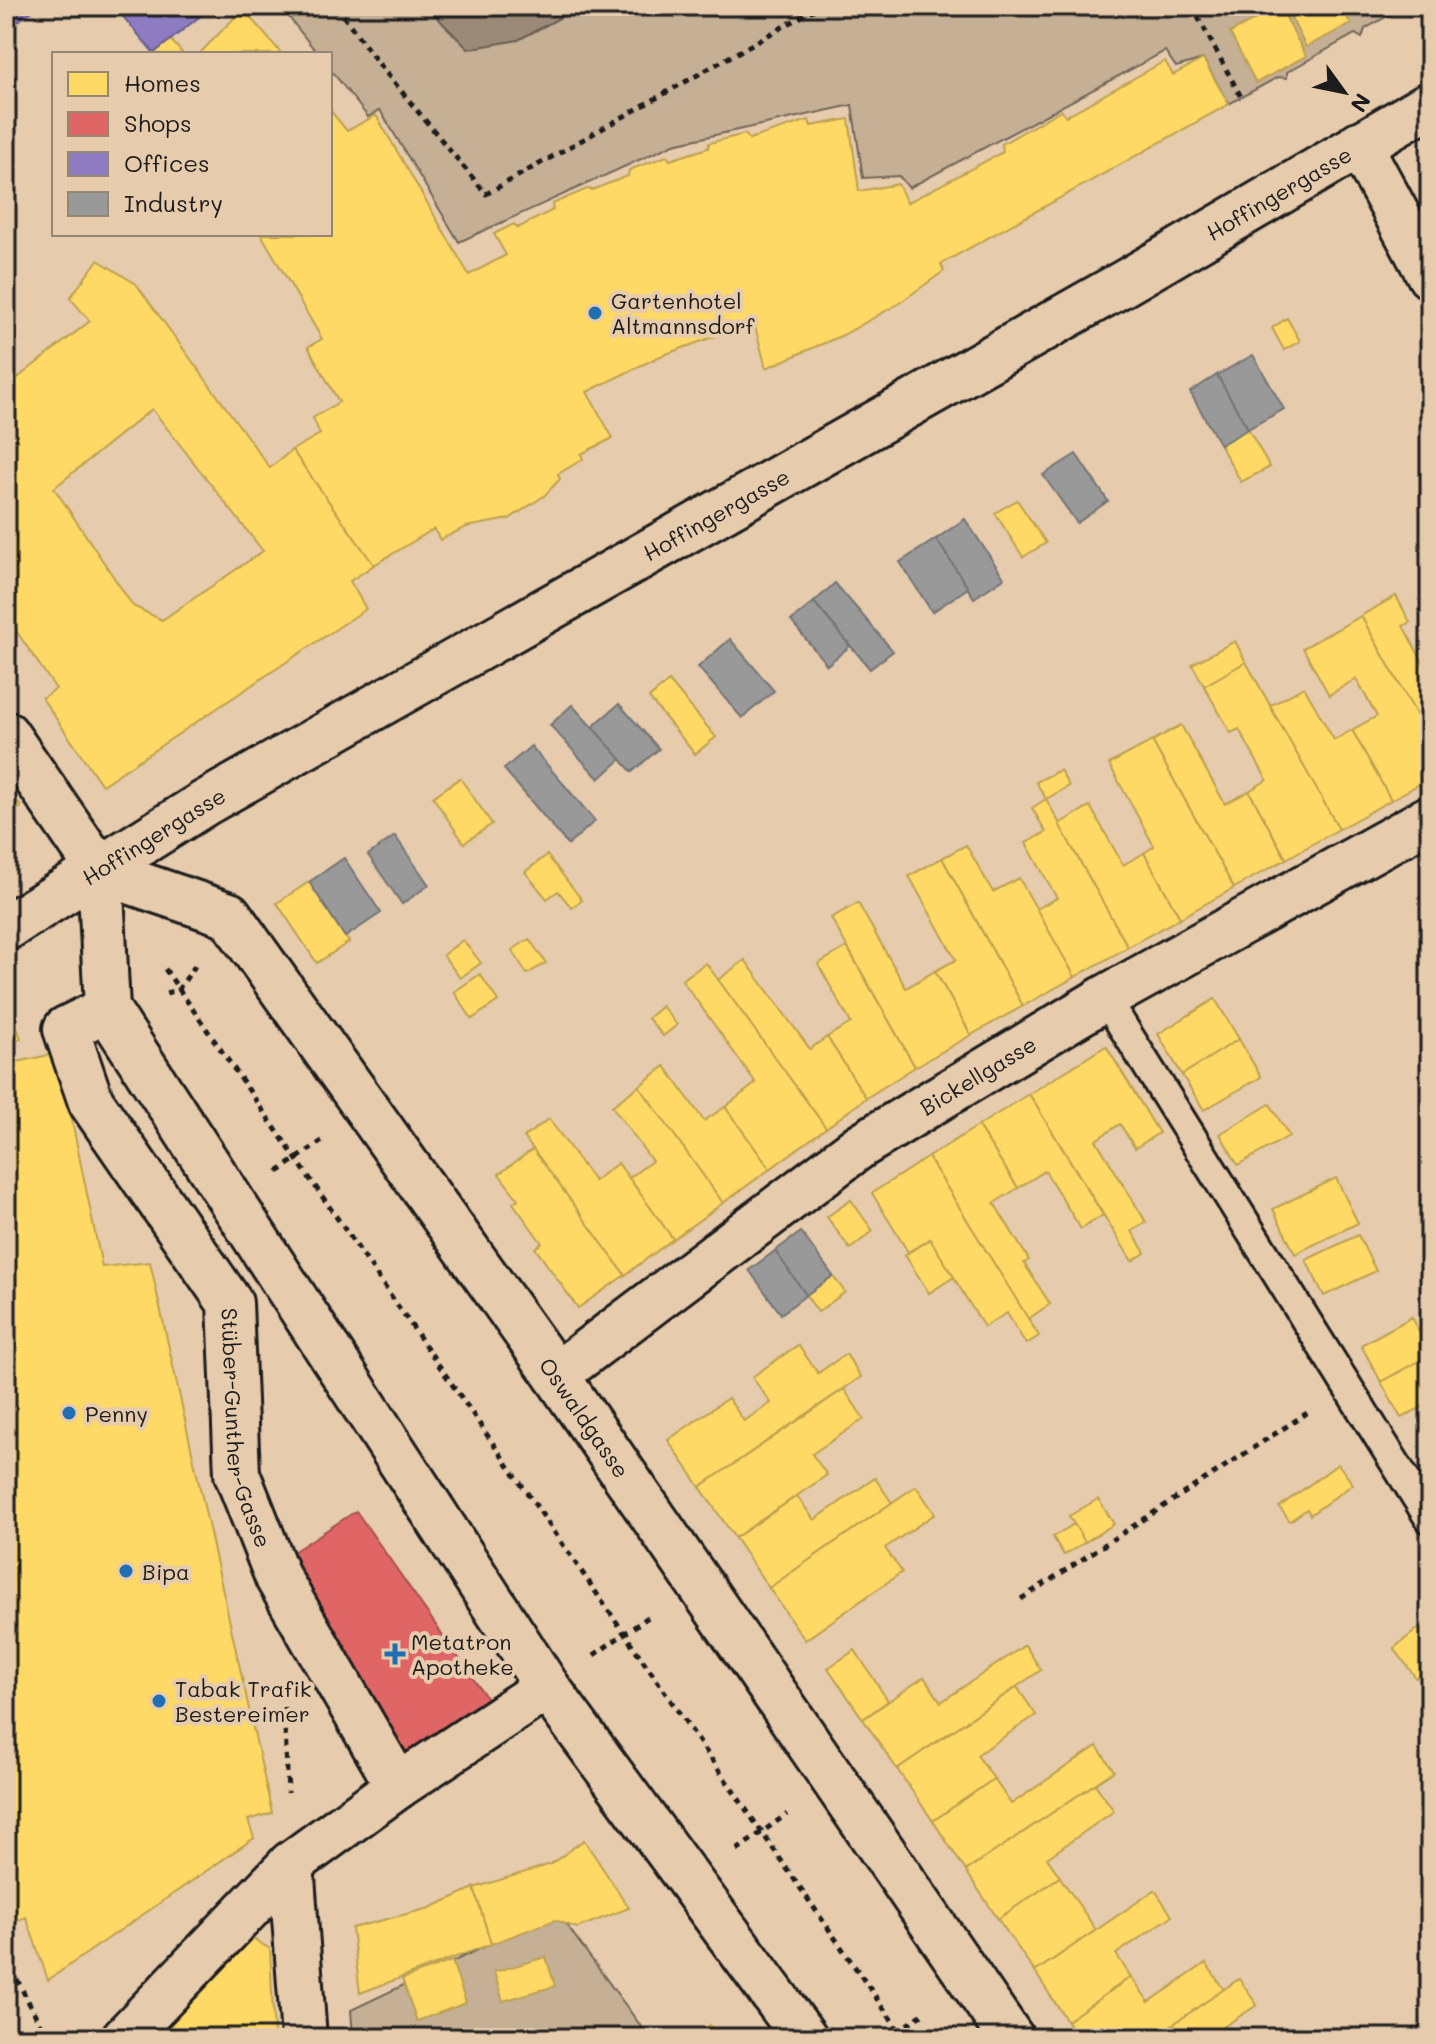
<svg xmlns="http://www.w3.org/2000/svg" width="1436" height="2044" viewBox="0 0 1436 2044" font-family="Mali,sans-serif">
	<style>
		.green { fill: #c5af95; stroke: #706658; stroke-width: 2 }
		.water { fill: #9b8a78; stroke: #685e53; stroke-width: 2 }
		.homes { fill: #ffd966; stroke: #bba050; stroke-width: 2; fill-rule: evenodd }
		.shops { fill: #e06666; stroke: #a55050; stroke-width: 2 }
		.offices { fill: #8e7cc3; stroke: #6c5f91; stroke-width: 2 }
		.industry { fill: #999; stroke: #747474; stroke-width: 2 }
		.lines { fill: none; stroke-linecap: round; stroke-linejoin: round }
		.lane-casing { stroke: #1c1c1c; stroke-width: 34 }
		.street-casing { stroke: #1c1c1c; stroke-width: 50 }
		.path { stroke: #1c1c1c; stroke-width: 5; stroke-dasharray: 6 6; stroke-linecap: butt }
		.lane { stroke: #e6cbad; stroke-width: 28 }
		.street { stroke: #e6cbad; stroke-width: 44 }
		.poi-dot { fill: #1f6fb2; stroke: #e6cbad; stroke-width: 3 }
		.labels { text-anchor: middle; dominant-baseline: central; stroke-width: 8; stroke-linejoin: round; paint-order: stroke }
		.street-label { font-size: 22px; fill: #1c1c1c; stroke: #e6cbad }
		.poi-label { font-size: 22px; fill: #1c1c1c; stroke: #e6cbad; text-anchor: start }
	</style>
	<rect width="100%" height="100%" fill="#e6cbad"/>
	<filter id="ink" filterUnits="userSpaceOnUse"><feTurbulence type="fractalNoise" baseFrequency=".0125" numOctaves="2"/><feDisplacementMap in="SourceGraphic" scale="16" xChannelSelector="R" yChannelSelector="G"/><feConvolveMatrix kernelMatrix="1 2 1 2 8 2 1 2 1" color-interpolation-filters="sRGB"/></filter>
	<g filter="url(#ink)">
		<g class="green">
			<path d="M280,6H1405L1365,29L1362,38L1355,34L1287,72V78L1278,77L1229,104L1203,59L1176,67L1165,51L909,188L899,176L863,178L852,105L674,144L459,242L380,110L368,117L330,69V54H318Z"/>
			<path d="M557,1912L643,2029L621,2038H353L351,2010Z"/>
		</g>
		<path class="water" d="M426,6H582L518,40L468,49Z"/>
		<g class="homes">
			<path d="M1280,6L1306,56L1256,83L1230,33Z"/>
			<path d="M1285,6H1341L1351,24L1306,47Z"/>
			<path d="M243,9L282,54H199Z"/>
			<path d="M171,40L183,54H155L154,53Z"/>
			<path d="M1203,59L1229,104L941,264L944,271L898,304L843,335L766,368L754,322L658,357L587,392L613,438L581,454L583,459L558,474L560,479L544,496L509,519L466,527L440,540L434,529L374,565L292,450L320,434L313,418L339,402L308,347L322,339L261,234H330V110L347,131L376,115L469,275L506,255L494,234L514,224L518,228L553,210L552,204L587,189L592,190L628,176L629,170L667,156L670,160L708,148L709,143L745,134L749,139L809,120L811,126L849,119L859,191L898,184L907,203L1003,152L1002,144L1061,110L1066,116L1165,61L1173,75Z"/>
			<path d="M98,260L136,284L270,468L292,450L374,565L350,581L366,609L102,785L42,698L56,689L6,616V387L90,321L70,298ZM152,409L263,551L162,620L133,606L54,488Z"/>
			<path d="M1287,318L1300,341L1284,350L1272,328Z"/>
			<path d="M1248,429L1270,467L1241,482L1220,445Z"/>
			<path d="M1017,500L1046,543L1023,557L995,513Z"/>
			<path d="M1396,596L1410,622L1403,626L1430,675V739L1361,616Z"/>
			<path d="M1361,616L1430,739V778L1391,800L1352,730L1377,716L1356,679L1329,695L1303,648Z"/>
			<path d="M1235,641L1246,662L1204,686L1192,664Z"/>
			<path d="M1246,662L1339,829L1286,859L1249,791L1267,780L1239,729L1231,733L1204,686Z"/>
			<path d="M669,681L716,737L695,754L649,698Z"/>
			<path d="M1304,687L1334,740L1352,730L1391,800L1339,829L1270,706Z"/>
			<path d="M1181,725L1225,804L1249,791L1286,859L1234,888L1152,741Z"/>
			<path d="M1152,741L1234,888L1180,918L1144,853L1154,846L1109,764Z"/>
			<path d="M1060,770L1069,786L1046,799L1036,782Z"/>
			<path d="M460,778L492,824L464,843L433,797Z"/>
			<path d="M6,785L21,807L6,817Z"/>
			<path d="M1046,799L1128,947L1075,977L1036,909L1057,898L1026,843L1046,832L1032,808Z"/>
			<path d="M1090,806L1123,865L1144,853L1180,918L1128,947L1059,824Z"/>
			<path d="M966,845L993,892L1019,878L1075,977L1023,1006L942,858Z"/>
			<path d="M547,855L582,900L572,908L558,891L547,899L525,872Z"/>
			<path d="M942,858L1023,1006L971,1035L935,971L956,960L909,876Z"/>
			<path d="M309,882L349,942L317,963L277,903Z"/>
			<path d="M858,903L906,988L935,971L971,1035L915,1067L831,918Z"/>
			<path d="M529,939L546,963L527,974L512,950Z"/>
			<path d="M463,940L481,963L460,978L443,955Z"/>
			<path d="M847,947L915,1067L866,1098L827,1037L851,1023L818,964Z"/>
			<path d="M745,960L810,1049L827,1037L866,1098L826,1128L718,980Z"/>
			<path d="M706,963L826,1128L770,1169L725,1107L756,1083L682,980Z"/>
			<path d="M480,974L498,1001L472,1019L454,992Z"/>
			<path d="M1215,999L1239,1039L1182,1075L1158,1034Z"/>
			<path d="M662,1006L677,1025L663,1036L648,1018Z"/>
			<path d="M17,1028L21,1038L12,1045L17,1062L58,1053L102,1267L150,1262L272,1813L248,1820L254,1838L48,1980L26,1917L12,1922L6,1908V1034Z"/>
			<path d="M1239,1039L1261,1077L1204,1110L1182,1075Z"/>
			<path d="M1106,1046L1159,1133L1135,1148L1120,1124L1096,1140L1146,1222L1132,1231L1145,1253L1132,1261L1029,1094Z"/>
			<path d="M665,1066L704,1121L725,1107L770,1169L723,1203L639,1086Z"/>
			<path d="M639,1086L723,1203L673,1239L629,1178L652,1161L612,1106Z"/>
			<path d="M1029,1094L1103,1215L1081,1229L1045,1171L1018,1188L978,1126Z"/>
			<path d="M1270,1104L1289,1136L1238,1165L1220,1134Z"/>
			<path d="M549,1119L594,1181L618,1163L673,1239L625,1275L524,1137Z"/>
			<path d="M978,1126L1018,1188L994,1203L1029,1260L1024,1263L1050,1304L1028,1319L928,1157Z"/>
			<path d="M533,1149L625,1275L578,1308L535,1248L542,1243L513,1203L518,1199L499,1174Z"/>
			<path d="M928,1157L1039,1336L1026,1344L1007,1313L984,1327L930,1239L908,1252L872,1193Z"/>
			<path d="M1336,1178L1358,1223L1295,1254L1273,1209Z"/>
			<path d="M851,1200L873,1231L850,1249L827,1217Z"/>
			<path d="M1358,1235L1376,1271L1324,1296L1306,1260Z"/>
			<path d="M930,1239L954,1277L929,1293L905,1255Z"/>
			<path d="M833,1276L845,1292L818,1312L806,1295Z"/>
			<path d="M1412,1317L1430,1355L1381,1382L1361,1345Z"/>
			<path d="M798,1345L818,1373L846,1354L861,1377L700,1487L668,1440L728,1398L744,1421L771,1403L752,1377Z"/>
			<path d="M1430,1355V1403L1401,1418L1381,1382Z"/>
			<path d="M844,1389L864,1419L812,1454L827,1475L735,1538L700,1487Z"/>
			<path d="M1338,1464L1353,1484L1310,1515L1307,1509L1290,1521L1279,1507Z"/>
			<path d="M875,1478L892,1503L769,1588L735,1538L797,1496L814,1520Z"/>
			<path d="M916,1486L935,1514L885,1548L902,1572L805,1640L769,1588Z"/>
			<path d="M1098,1499L1114,1524L1085,1542L1069,1516Z"/>
			<path d="M1074,1524L1085,1542L1064,1555L1053,1537Z"/>
			<path d="M1430,1619V1667L1416,1678L1394,1648Z"/>
			<path d="M1025,1645L1041,1670L897,1769L863,1719L924,1677L941,1702Z"/>
			<path d="M855,1650L888,1701L863,1719L828,1668Z"/>
			<path d="M1017,1687L1036,1715L977,1755L994,1779L933,1821L897,1769Z"/>
			<path d="M1097,1746L1114,1771L966,1871L933,1821L994,1779L1011,1804Z"/>
			<path d="M1095,1784L1114,1811L1047,1858L1060,1877L998,1919L966,1871Z"/>
			<path d="M584,1840L629,1908L577,1928L555,1920L491,1944L474,1888L551,1864Z"/>
			<path d="M1060,1877L1096,1930L1035,1972L998,1919Z"/>
			<path d="M474,1888L491,1944L360,1993L352,1928L430,1908Z"/>
			<path d="M1155,1890L1172,1916L1116,1954L1131,1977L1067,2021L1035,1972Z"/>
			<path d="M241,1931L270,1949L274,2038H149Z"/>
			<path d="M546,1957L555,1986L503,2001L494,1972Z"/>
			<path d="M452,1961L466,2003L417,2021L402,1979Z"/>
			<path d="M1206,1963L1224,1990L1153,2038H1079L1067,2021L1131,1977L1149,2002Z"/>
			<path d="M1239,1979L1257,2005L1206,2038H1153Z"/>
			<path d="M710,2025L719,2038H691Z"/>
		</g>
		<path class="shops" d="M356,1511L493,1707L402,1768L287,1556Z"/>
		<g class="offices">
			<path d="M6,6H39L6,30Z"/>
			<path d="M114,6H213L154,53Z"/>
		</g>
		<g class="industry">
			<path d="M1253,355L1284,409L1248,429L1217,375Z"/>
			<path d="M1217,375L1248,429L1220,445L1190,392Z"/>
			<path d="M1076,454L1108,501L1077,523L1043,475Z"/>
			<path d="M965,519L1004,578L974,598L936,539Z"/>
			<path d="M936,539L968,588L932,612L900,562Z"/>
			<path d="M835,583L893,651L870,669L814,602Z"/>
			<path d="M814,602L850,646L827,665L791,621Z"/>
			<path d="M730,639L774,691L742,718L698,667Z"/>
			<path d="M619,704L659,749L632,772L592,727Z"/>
			<path d="M572,705L621,759L599,779L550,725Z"/>
			<path d="M531,746L595,821L568,845L504,769Z"/>
			<path d="M395,836L429,885L402,904L368,855Z"/>
			<path d="M344,858L381,913L345,937L309,882Z"/>
			<path d="M801,1232L833,1276L806,1295L775,1251Z"/>
			<path d="M775,1251L806,1295L781,1314L749,1270Z"/>
		</g>
		<g class="lines">
			<defs>
				<path id="lane" d="M1105,998L1430,1519"/>
				<g id="street">
					<path d="M1359,144L1430,276"/>
					<path d="M6,734L100,871L107,1009L547,1687L805,2038"/>
					<path id="s1" d="M100,871L229,915L556,1375L1011,2038"/>
					<path id="s2" d="M6,928L205,803L1126,282L1430,104"/>
					<path id="s3" d="M107,1009L66,1029L91,1102L230,1303L237,1474L278,1578L398,1786"/>
					<path id="s4" d="M556,1375L860,1146L1105,998L1430,818"/>
					<path d="M124,2038L291,1864"/>
					<path d="M304,2038L291,1864L398,1786L547,1687"/>
				</g>
			</defs>
			<use href="#lane" class="lane-casing"/>
			<use href="#street" class="street-casing"/>
			<g class="path">
				<path d="M336,6L378,63L486,194L820,6"/>
				<path d="M1192,6L1241,97"/>
				<path d="M165,969L904,2038"/>
				<path d="M166,993L178,990L195,966"/>
				<path d="M278,1172L322,1141"/>
				<path d="M1021,1599L1307,1413"/>
				<path d="M594,1655L651,1615"/>
				<path d="M284,1707L288,1793"/>
				<path d="M737,1850L787,1814"/>
				<path d="M6,1958L47,2038"/>
				<path d="M887,2038L926,2012"/>
			</g>
			<use href="#lane" class="lane"/>
			<use href="#street" class="street"/>
		</g>
	</g>
	<g class="poi-dot">
		<circle cx="595" cy="313" r="8"/>
		<circle cx="69" cy="1413" r="8"/>
		<circle cx="126" cy="1571" r="8"/>
		<path d="M391 1642h8v8h8v8h-8v8h-8v-8h-8v-8h8z"/>
		<circle cx="159" cy="1701" r="8"/>
	</g>
	<g class="labels">
		<g class="street-label">
			<text stroke="none"><textPath href="#s2" startOffset="1470">Hoffingergasse</textPath></text>
			<text stroke="none"><textPath href="#s2" startOffset="822">Hoffingergasse</textPath></text>
			<text stroke="none"><textPath href="#s2" startOffset="174">Hoffingergasse</textPath></text>
			<text stroke="none"><textPath href="#s4" startOffset="518">Bickellgasse</textPath></text>
			<text stroke="none"><textPath href="#s1" startOffset="752">Oswaldgasse</textPath></text>
			<text stroke="none"><textPath href="#s3" startOffset="494">Stüber-Gunther-Gasse</textPath></text>
		</g>
		<g class="poi-label">
			<text x="611" y="300">Gartenhotel<tspan x="611" dy="25">Altmannsdorf</tspan></text>
			<text x="85" y="1413">Penny</text>
			<text x="142" y="1571">Bipa</text>
			<text x="411" y="1641">Metatron<tspan x="411" dy="25">Apotheke</tspan></text>
			<text x="175" y="1688">Tabak Trafik<tspan x="175" dy="25">Bestereimer</tspan></text>
		</g>
	</g>
	<rect width="1436" height="2044" fill="none" stroke="#e6cbad" stroke-width="32"/>
	<rect x="16" y="16" width="1404" height="2012" fill="none" stroke="#1c1c1c" stroke-width="3" filter="url(#ink)"/>
	<rect x="52" y="52" width="280" height="184" fill="#e6cbad" stroke="#958573" stroke-width="2"/>
	<rect x="68" y="72" width="40" height="24" fill="#ffd966" stroke="#958573" stroke-width="2"/>
	<text x="124" y="92" font-size="24" fill="#1c1c1c">Homes</text>
	<rect x="68" y="112" width="40" height="24" fill="#e06666" stroke="#958573" stroke-width="2"/>
	<text x="124" y="132" font-size="24" fill="#1c1c1c">Shops</text>
	<rect x="68" y="152" width="40" height="24" fill="#8e7cc3" stroke="#958573" stroke-width="2"/>
	<text x="124" y="172" font-size="24" fill="#1c1c1c">Offices</text>
	<rect x="68" y="192" width="40" height="24" fill="#999999" stroke="#958573" stroke-width="2"/>
	<text x="124" y="212" font-size="24" fill="#1c1c1c">Industry</text>
	<g transform="translate(1344 92) rotate(123)" stroke="#e6cbad" stroke-width="6" paint-order="stroke">
	<path d="M0-6L14 30L0 20L-14 30Z" fill="#1c1c1c"/>
	<text y="-12" font-size="22" font-weight="bold" text-anchor="middle" fill="#1c1c1c">N</text>
	</g>
</svg>
